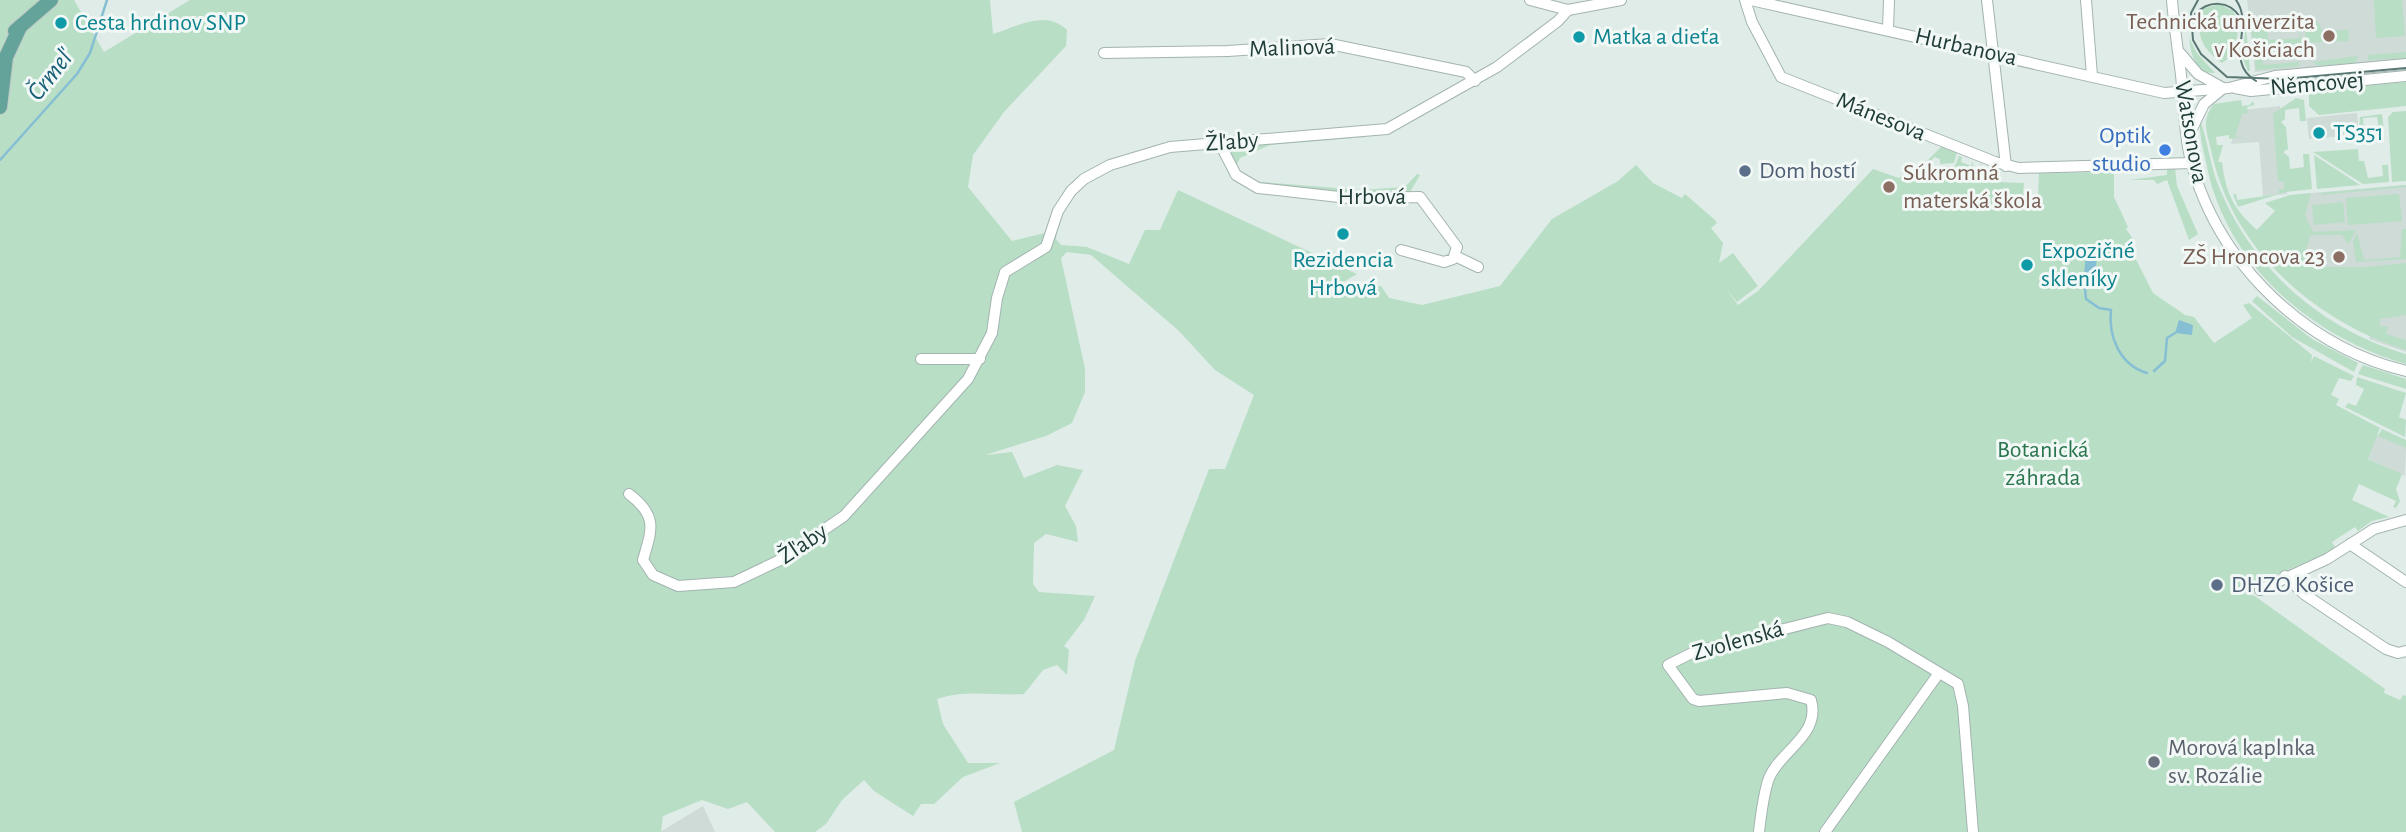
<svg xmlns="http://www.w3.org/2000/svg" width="2406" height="832" viewBox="0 0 2406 832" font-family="'Alegreya Sans',sans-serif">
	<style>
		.built { fill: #cedbd7 }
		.green { fill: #b8dec6 }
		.water { fill: #86bfd3 }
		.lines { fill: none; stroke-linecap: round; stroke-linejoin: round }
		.stream { stroke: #86bfd3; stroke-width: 2.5 }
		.minor-casing { stroke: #a3b4b0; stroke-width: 12 }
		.major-casing { stroke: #c1c8c7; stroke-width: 16 }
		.minor { stroke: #fff; stroke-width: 10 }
		.major { stroke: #63a399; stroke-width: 14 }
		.tram { stroke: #5a7873; stroke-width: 2 }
		.culture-dot { fill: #0f9aa8; stroke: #f1f8f5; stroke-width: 2.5 }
		.education-dot { fill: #8d6e63; stroke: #f1f8f5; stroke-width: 2.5 }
		.shop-dot { fill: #3f7fe0; stroke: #f1f8f5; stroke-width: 2.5 }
		.service-dot { fill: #5c6f8a; stroke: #f1f8f5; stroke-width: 2.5 }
		.worship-dot { fill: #6b7280; stroke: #f1f8f5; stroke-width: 2.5 }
		.labels { text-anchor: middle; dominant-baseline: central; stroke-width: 6; stroke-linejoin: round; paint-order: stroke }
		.education-label { font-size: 24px; fill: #785e54; stroke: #f1f8f5; text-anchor: end }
		.culture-label { font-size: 24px; fill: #0d838f; stroke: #f1f8f5; text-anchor: start }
		.street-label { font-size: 24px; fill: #203c38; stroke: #f1f8f5 }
		.shop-label { font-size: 24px; fill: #366cbe; stroke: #f1f8f5; text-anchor: end }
		.service-label { font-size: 24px; fill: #4e5e75; stroke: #f1f8f5; text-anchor: start }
		.park-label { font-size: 24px; fill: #29754e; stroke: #f1f8f5 }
		.worship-label { font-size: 24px; fill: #5b616d; stroke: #f1f8f5; text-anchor: start }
		.water-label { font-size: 26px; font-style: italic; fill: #18607a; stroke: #f1f8f5 }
	</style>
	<rect width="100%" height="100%" fill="#e0ece8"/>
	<g class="built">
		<path d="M2247,0H2406V59L2255,72Z"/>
		<path d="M2280,106L2287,194L2263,196L2259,142L2231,144L2242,110Z"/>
		<path d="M2357,113L2359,135L2309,139L2307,118Z"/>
		<path d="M2406,185V352L2369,339L2371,332L2253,234L2275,211L2303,209L2311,193Z"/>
		<path d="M2377,435L2406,448L2405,476L2367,458Z"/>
		<path d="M703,806L715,832H660Z"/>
	</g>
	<g class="green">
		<path d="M0,0H74L104,52L190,0H990L993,34C1018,26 1046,9 1067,30L1066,46L1004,112L973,155L968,187L1012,241L1057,230L1056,239L1061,245L1087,247L1129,264L1145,230H1160L1178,190L1357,274L1338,285L1381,286L1389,298L1422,305L1500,286L1552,219L1618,181L1636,165L1653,183L1682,198L1685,194L1715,220L1717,223L1711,228L1723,243L1719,263L1733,253L1758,286L1737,302L1725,287L1738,305L1758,291L1873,169L1899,178L1907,170L1919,179L1934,175L1941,166H1955L1959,156L1962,157L1961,162L1971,166L1973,161V167L1978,169L1981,163L1980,169L1988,173L1990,168L1996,169L1998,175L1992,177L1996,182L2024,183L2023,194L2038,197L2039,173L2114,172V197L2128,227L2126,229L2133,239L2128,244L2153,293L2185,315L2194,317L2214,343L2252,318L2243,305L2249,303L2312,355L2311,362L2314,356L2354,376L2351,381L2339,378L2331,395L2339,399L2336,405L2380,428L2368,459L2402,474L2396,489L2400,501L2396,508L2393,507L2396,501L2359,484L2352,500L2389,517L2372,521L2358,531L2355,527L2332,542L2336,549L2251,586L2249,592L2385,689L2384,693L2400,700L2403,695L2406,696V832H1022L1014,802L1114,750L1135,661L1209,469H1225L1254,395L1215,370L1179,331L1091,255L1067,252L1061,258L1085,369V392L1072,423L1046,436L985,455L1012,452L1024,478L1057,465L1083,470L1065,506L1076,526L1078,542L1046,534L1034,543L1033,584L1039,592L1095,596L1084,620L1064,646L1069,650L1067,675L1057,665L1043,670L1024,694C993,696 967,689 937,699L943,724L968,763H1000L963,777L934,804H921L913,816L874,791L864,780L842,800L826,824L815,832H775L747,802L728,809L702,800L663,816L661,832H0Z"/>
		<path d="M2374,0H2402L2405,36L2376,38Z"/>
		<path d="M2220,4L2233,11C2242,24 2238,54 2222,63C2199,47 2196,32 2202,9Z"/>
		<path d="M2299,17L2302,43L2261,48L2263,65L2299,62V66L2256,70L2251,30L2253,25L2274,19L2267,22L2268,40L2300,38L2299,19H2282Z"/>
		<path d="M2309,17L2317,21L2323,31L2348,30L2349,41L2306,43L2304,23Z"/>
		<path d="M2246,26L2250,71H2248L2242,56Z"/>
		<path d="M2189,38L2197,53L2215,73C2195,74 2191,54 2189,38Z"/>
		<path d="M2406,52V58L2368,60V55Z"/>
		<path d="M2358,56L2355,63L2319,66L2312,62Z"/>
		<path d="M2406,82V106L2319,115L2309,106V95L2316,90Z"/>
		<path d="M2296,98L2304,100L2306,121H2300L2299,108L2285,110V119L2281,122L2286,127L2288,149L2283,152L2289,157L2290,169L2304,167L2303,154H2309L2312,189L2285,192L2238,207L2233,194H2236L2237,200L2279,194V189H2284V181L2278,182L2273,114Z"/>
		<path d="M2241,100L2242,106L2250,105L2253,101L2254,105L2247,107L2248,113L2242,114L2236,134V137H2244L2229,139V135L2216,137L2217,145H2223L2218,162H2222C2226,196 2235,210 2257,230L2275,211L2265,203L2290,195L2311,193L2305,215L2313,232L2356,230L2348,244L2342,235H2310L2303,267H2366L2406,263V315L2380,319V326L2388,327L2386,334L2406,340V350C2316,322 2233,250 2212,154C2208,136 2200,120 2214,104Z"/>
		<path d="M2406,111V181L2392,182L2388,117L2393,112Z"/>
		<path d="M2382,114L2384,130H2379L2377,117L2363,118L2364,131L2359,132L2360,117Z"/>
		<path d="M2200,120C2208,141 2210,166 2219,187C2252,269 2322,329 2406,354V364C2310,336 2225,264 2206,162C2203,148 2199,134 2200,120Z"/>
		<path d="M1378,136L1270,145L1240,158L1236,167L1245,178L1261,182L1362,190L1405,187L1417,174L1420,175L1409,194L1335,195L1309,189L1262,185L1240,176L1229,153L1232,145Z"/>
		<path d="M1942,146L1957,152L1954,163L1940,164V159L1934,157L1930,163L1920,168Z"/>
		<path d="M2358,149L2359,161H2364L2368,178L2383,176L2382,165H2388L2389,182L2363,184L2313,152Z"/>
		<path d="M2314,155L2360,185L2317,189Z"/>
		<path d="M2175,168L2177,186L2198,234L2189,240L2167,180L2157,184L2154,180H2129L2167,175V169Z"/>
		<path d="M2406,185V187L2321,195V193Z"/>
		<path d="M2399,194L2402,221L2348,225L2346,198Z"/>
		<path d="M2343,202L2345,222L2314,225L2312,205Z"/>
		<path d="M2402,229H2406V259L2356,262L2353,242L2357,233L2364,260L2400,257Z"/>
		<path d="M2257,296L2312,339L2358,363L2354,372L2292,337L2252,301Z"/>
		<path d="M2363,365L2406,379V389L2358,374Z"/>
		<path d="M2357,377L2406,393L2399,417L2406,420L2405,437L2345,407L2348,403L2356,406L2364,389L2356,385Z"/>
		<path d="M2382,429L2406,440V448L2378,436Z"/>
	</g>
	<g class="water">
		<path d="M2086,255L2097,256L2095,275L2084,274Z"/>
		<path d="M2179,320L2193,325L2192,335L2175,333Z"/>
	</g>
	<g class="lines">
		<g class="stream">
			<path d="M0,160L77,74L90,53L107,0"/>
			<path d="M2085,285L2091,282L2095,275"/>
			<path d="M2085,288L2086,299L2099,308L2111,310C2108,337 2120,365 2147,373"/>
			<path d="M2154,371L2165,361L2167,338L2175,333"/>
		</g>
		<defs>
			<g id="minor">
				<path d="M1530,0L1568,10L1621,0"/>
				<path d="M1745,0L1752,22L1781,77L1995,162L2019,168L2192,163"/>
				<path d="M1751,0L2164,93L2229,88L2275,76L2406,64"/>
				<path d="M1987,0L2006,166"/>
				<path d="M2086,0L2092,76"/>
				<path d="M2172,0C2174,25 2178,50 2181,75C2184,104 2184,136 2192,165C2220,265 2306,347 2406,371"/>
				<path d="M1888,29L1889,0"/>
				<path d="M1104,53L1228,51L1330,44L1466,72L1475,81"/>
				<path d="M2180,53L2198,74L2223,88"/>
				<path d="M2235,88L2251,91L2406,76"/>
				<path d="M2187,139L2204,104L2221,90"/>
				<path d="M1219,142L1236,175L1258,188L1348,198L1420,197L1457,247L1453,259L1444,262L1401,250"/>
				<path d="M1455,256L1478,267"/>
				<path d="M921,359H980"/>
				<path d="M629,494C658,516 652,529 643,560L653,575L678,586L734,582L778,561L844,516L968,379L992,333L997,298L1005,272L1046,247L1058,211L1071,191L1084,179L1110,165L1170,147L1387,129L1497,67L1558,21L1568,10"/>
				<path d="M2350,544L2406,582"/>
				<path d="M2285,576L2304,594L2386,649L2398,653L2406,651"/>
				<path d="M2260,590L2327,559L2374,529L2406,520"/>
				<path d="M1759,832C1761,815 1763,795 1769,778C1780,751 1821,735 1811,700L1787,693L1699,701L1693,699L1668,665L1694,652L1828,618L1847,622L1888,642L1958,684L1963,706L1973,832"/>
				<path d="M1825,832L1939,673"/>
			</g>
			<g id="major">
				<path d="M15,31L51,0"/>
				<path d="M0,107L6,57L20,27"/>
			</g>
		</defs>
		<use href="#minor" class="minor-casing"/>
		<use href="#major" class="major-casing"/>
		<use href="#minor" class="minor"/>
		<use href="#major" class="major"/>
		<g class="tram">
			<path d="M2198,0L2191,13L2193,40L2201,54L2227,77L2283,79L2406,68"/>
			<path d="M2236,0C2255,26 2223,61 2256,81"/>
			<path d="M2195,14C2209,0 2229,0 2240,17"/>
		</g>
	</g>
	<g class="culture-dot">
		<circle cx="61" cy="23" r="7"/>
		<circle cx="1579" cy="37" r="7"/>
		<circle cx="2319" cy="133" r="7"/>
		<circle cx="1343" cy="234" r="7"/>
		<circle cx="2027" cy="265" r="7"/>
	</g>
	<g class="education-dot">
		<circle cx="2329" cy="36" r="7"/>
		<circle cx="1889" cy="187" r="7"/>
		<circle cx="2339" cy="257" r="7"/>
	</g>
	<circle class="shop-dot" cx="2165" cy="150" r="7"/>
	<g class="service-dot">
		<circle cx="1745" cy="171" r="7"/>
		<circle cx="2217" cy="585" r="7"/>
	</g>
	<circle class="worship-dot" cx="2154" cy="762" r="7"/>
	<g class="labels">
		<g class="education-label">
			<text x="2315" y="22">Technická univerzita<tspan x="2315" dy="28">v Košiciach</tspan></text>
			<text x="1903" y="173" text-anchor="start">Súkromná<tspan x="1903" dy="28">materská škola</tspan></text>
			<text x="2325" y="257">ZŠ Hroncova 23</text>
		</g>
		<g class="culture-label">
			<text x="75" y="23">Cesta hrdinov SNP</text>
			<text x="1593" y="37">Matka a dieťa</text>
			<text x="2333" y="133">TS351</text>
			<text x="2041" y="251">Expozičné<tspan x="2041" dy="28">skleníky</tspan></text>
			<text x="1343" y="260" text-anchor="middle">Rezidencia<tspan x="1343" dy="28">Hrbová</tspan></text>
		</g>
		<g class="street-label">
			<text transform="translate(1966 47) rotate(13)">Hurbanova</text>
			<text transform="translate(1292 48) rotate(-2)">Malinová</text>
			<text transform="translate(2317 84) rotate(-5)">Němcovej</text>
			<text transform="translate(1881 117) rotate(22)">Mánesova</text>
			<text transform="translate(2191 132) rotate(80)">Watsonova</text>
			<text transform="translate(1232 142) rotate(-4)">Žľaby</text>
			<text x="1372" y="197">Hrbová</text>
			<text transform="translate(803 544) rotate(-34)">Žľaby</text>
			<text transform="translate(1738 641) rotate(-16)">Zvolenská</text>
		</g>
		<g class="shop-label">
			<text x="2151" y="136">Optik<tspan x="2151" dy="28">studio</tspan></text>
		</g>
		<g class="service-label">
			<text x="1759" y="171">Dom hostí</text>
			<text x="2231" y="585">DHZO Košice</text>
		</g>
		<g class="park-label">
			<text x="2043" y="450">Botanická<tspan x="2043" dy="28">záhrada</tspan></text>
		</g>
		<g class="worship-label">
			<text x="2168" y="748">Morová kaplnka<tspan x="2168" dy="28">sv. Rozálie</tspan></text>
		</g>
		<g class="water-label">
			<text transform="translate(50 75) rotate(-52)">Črmeľ</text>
		</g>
	</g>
</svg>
